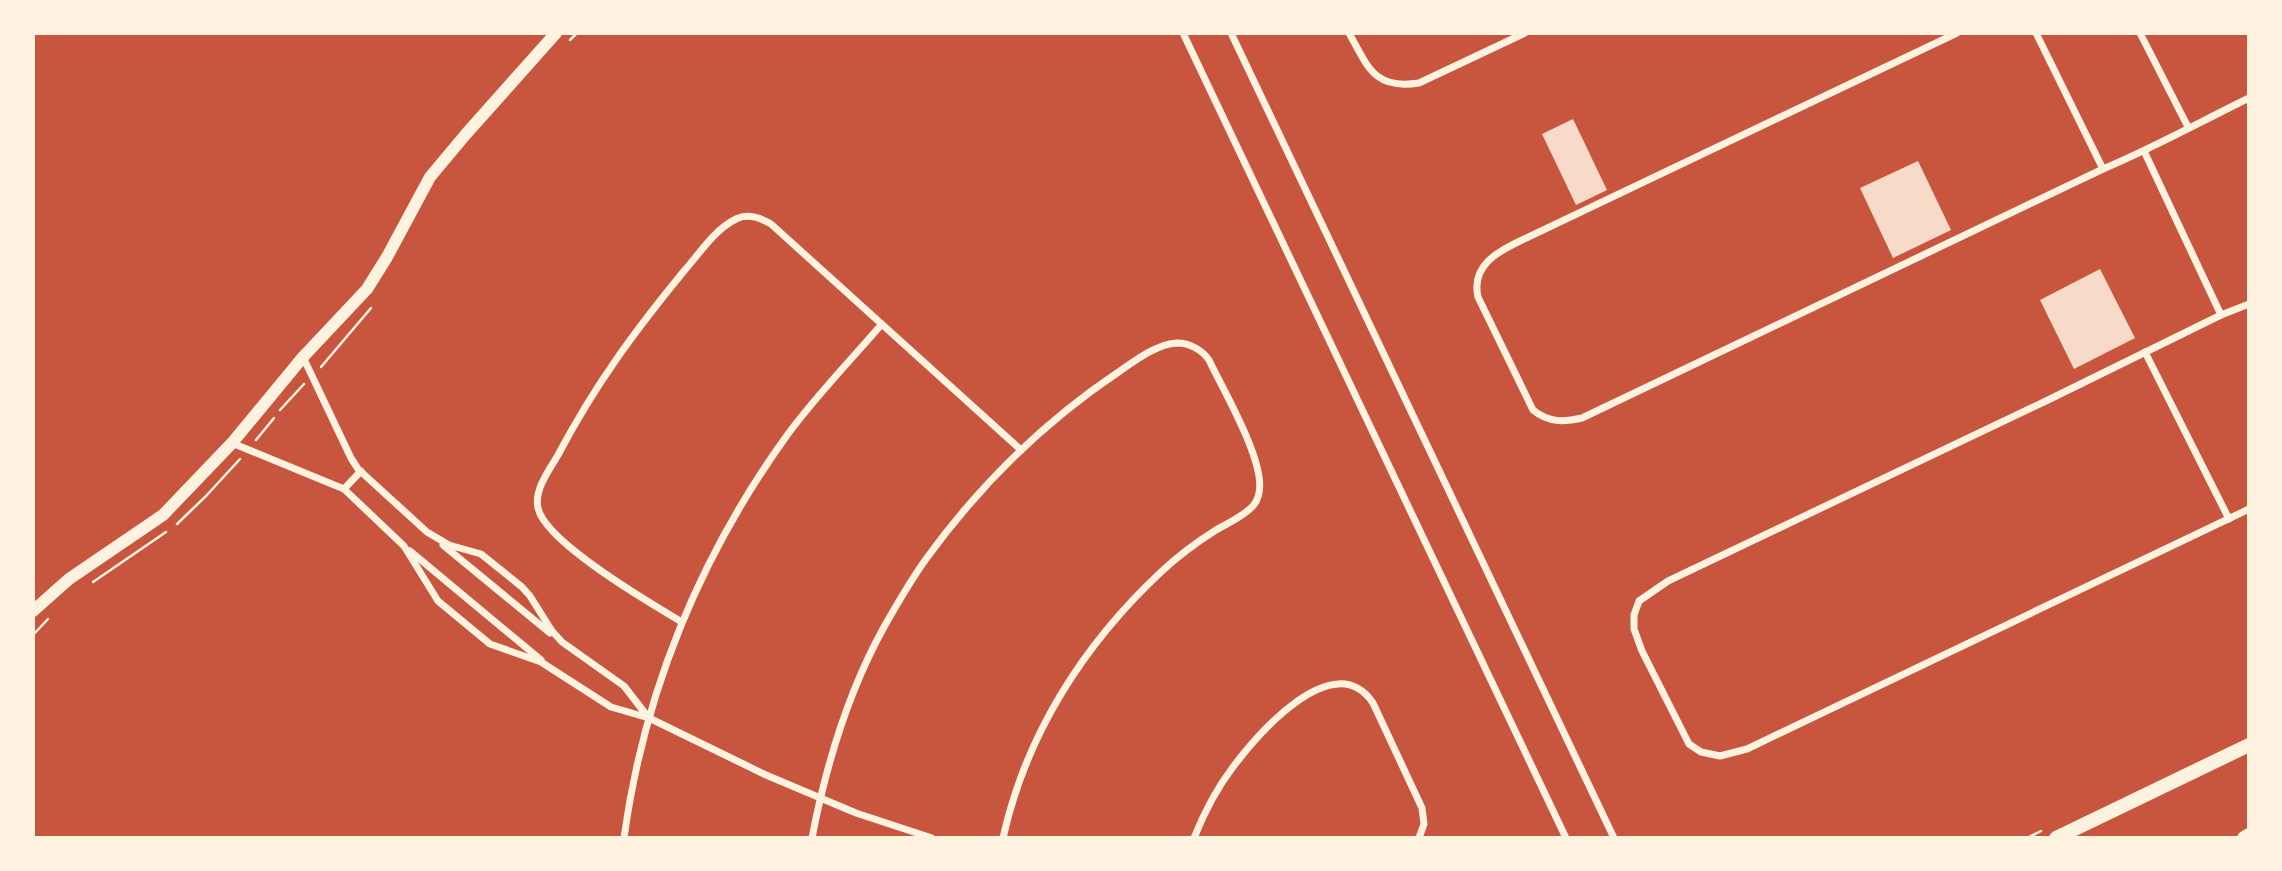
<svg xmlns="http://www.w3.org/2000/svg" width="2282" height="871" viewBox="0 0 2282 871" font-family="'Playfair Display',serif">
	<style>
		.building { fill: #f7dbc8 }
		.lines { fill: none; stroke-linecap: round; stroke-linejoin: round }
		.path { stroke: #fff3e0; stroke-width: 2.5 }
		.minor { stroke: #fff3e0; stroke-width: 7 }
		.tertiary { stroke: #fff3e0; stroke-width: 12 }
		.secondary { stroke: #fff3e0; stroke-width: 14 }
	</style>
	<rect width="100%" height="100%" fill="#c8553d"/>
	<g class="building">
		<path d="M1573,119L1607,190L1576,205L1542,134Z"/>
		<path d="M1918,161L1951,230L1893,258L1860,188Z"/>
		<path d="M2100,269L2135,338L2074,369L2040,300Z"/>
	</g>
	<g class="lines">
		<g class="path">
			<path d="M570,40L577,33"/>
			<path d="M321,367L371,308"/>
			<path d="M280,410L304,384"/>
			<path d="M256,440L274,418"/>
			<path d="M177,524L206,496L240,459"/>
			<path d="M93,582L166,532"/>
			<path d="M33,635L48,619"/>
			<path d="M2027,838L2041,831"/>
		</g>
		<g class="minor">
			<path d="M1183,33L1566,838"/>
			<path d="M1231,33L1614,838"/>
			<path d="M1349,33C1368,67 1374,90 1419,83L1525,33"/>
			<path d="M1957,33L1520,241C1497,252 1471,266 1478,297L1533,410C1549,423 1564,422 1582,418L2103,169C2153,148 2200,122 2249,98"/>
			<path d="M2036,33L2103,169"/>
			<path d="M2140,33L2188,127"/>
			<path d="M2144,151L2221,315"/>
			<path d="M2249,304L2221,315L2048,400L1668,581L1639,601L1634,615V629L1642,651L1689,744L1701,752L1720,756L1747,749L2249,509"/>
			<path d="M2145,352L2229,519"/>
			<path d="M303,357L351,458L358,469L427,532L449,545L481,554L522,587L530,596L552,631L562,642L624,686L648,717"/>
			<path d="M232,443L344,489L404,546L438,601L490,644L541,662L611,707L649,718L766,775L856,813L932,838"/>
			<path d="M344,489L361,471"/>
			<path d="M443,545L550,633"/>
			<path d="M410,551L541,660"/>
			<path d="M682,622C650,603 545,542 538,508C534,490 549,470 558,455C595,385 634,332 684,271C700,253 714,230 736,219C748,213 761,218 771,224L1021,450"/>
			<path d="M624,838C644,691 701,554 788,434C816,396 850,361 881,325"/>
			<path d="M812,838C826,765 848,692 884,627C897,604 911,580 926,559C979,486 1045,421 1120,371C1136,360 1157,344 1177,343C1190,343 1202,350 1209,360C1223,390 1266,462 1259,493C1258,498 1256,503 1252,507C1242,517 1228,523 1216,530C1197,542 1178,556 1161,572C1084,644 1026,734 1003,838"/>
			<path d="M1194,838C1204,813 1217,788 1233,767C1258,734 1334,645 1373,703L1422,808L1424,824L1419,838"/>
		</g>
		<path class="tertiary" d="M33,611L69,579L163,515L232,443L303,357L367,289L387,257L430,177L466,134L556,33"/>
		<g class="secondary">
			<path d="M2056,838L2249,745"/>
			<path d="M2244,838L2249,835"/>
		</g>
	</g>
	<rect width="2282" height="871" fill="none" stroke="#fff3e0" stroke-width="70"/>
</svg>
